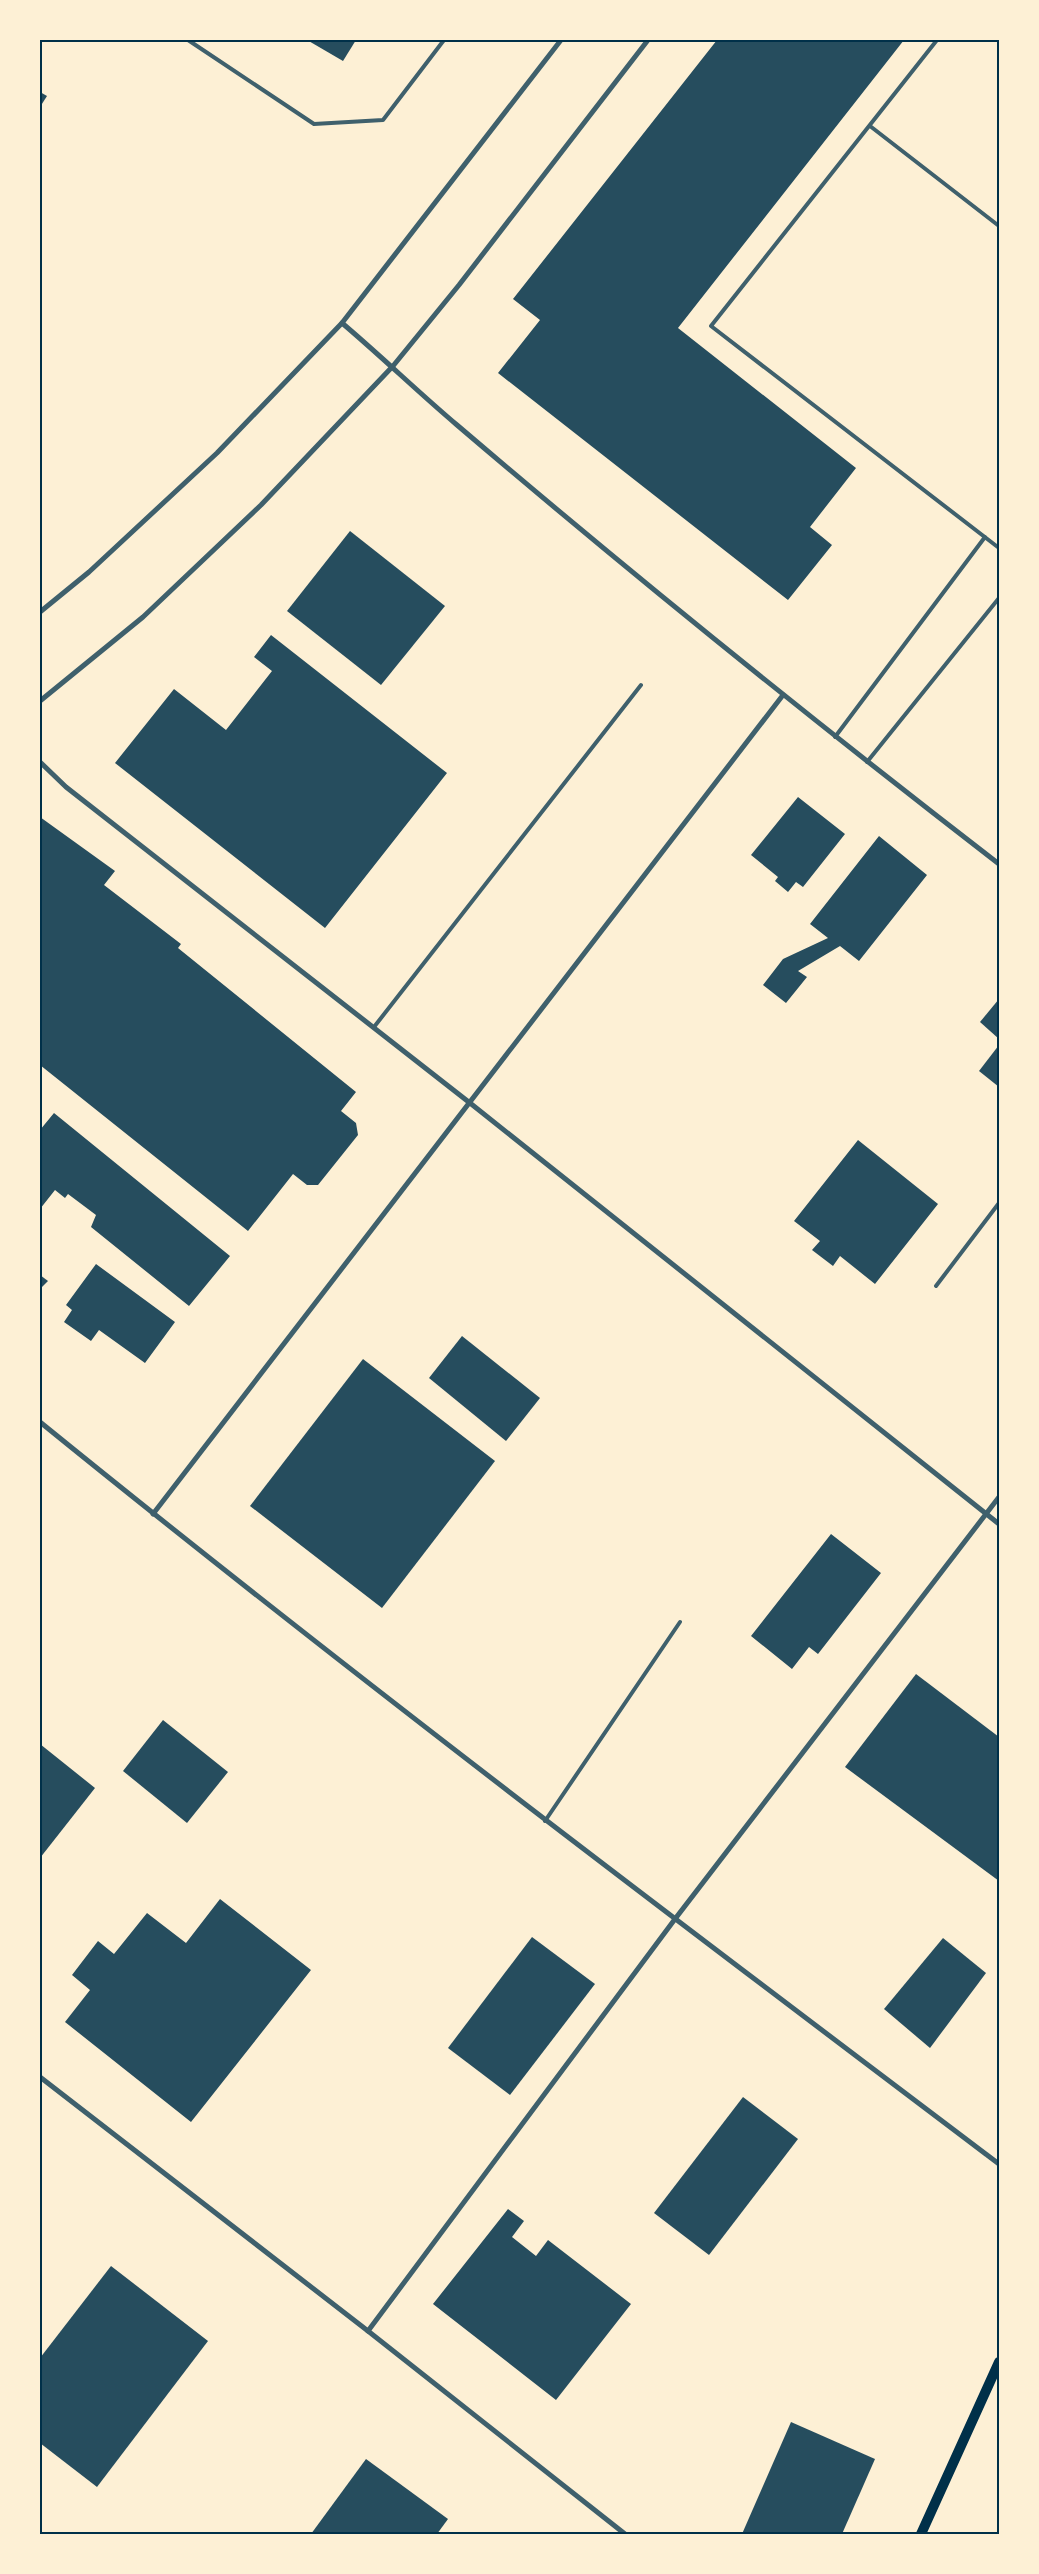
<svg xmlns="http://www.w3.org/2000/svg" width="1039" height="2574" viewBox="0 0 1039 2574" font-family="Jost,sans-serif">
	<style>
		.building { fill: #264d5e }
		.lines { fill: none; stroke-linecap: round; stroke-linejoin: round }
		.service { stroke: #3f606c; stroke-width: 4 }
		.minor { stroke: #3f606c; stroke-width: 5 }
		.secondary { stroke: #003049; stroke-width: 10 }
		.neatline { fill: none; stroke: #003049; stroke-width: 2 }
	</style>
	<rect width="100%" height="100%" fill="#fdf0d5"/>
	<g class="building">
		<path d="M307,40H356L343,61Z"/>
		<path d="M717,40H904L678,328L856,468L810,527L832,545L788,600L498,373L540,320L513,299Z"/>
		<path d="M40,92L47,96L40,107Z"/>
		<path d="M350,531L445,606L381,685L287,611Z"/>
		<path d="M271,635L447,773L325,928L115,763L174,689L226,730L272,671L254,657Z"/>
		<path d="M798,797L845,834L803,887L796,882L788,892L775,881L778,877L751,855Z"/>
		<path d="M40,817L115,871L104,885L181,944L178,948L356,1092L341,1111L356,1123L358,1135L318,1185H307L293,1174L248,1231L40,1065Z"/>
		<path d="M879,836L927,875L859,961L840,946L798,971L807,977L786,1003L763,985L783,959L828,938L810,924Z"/>
		<path d="M999,999V1039L980,1022Z"/>
		<path d="M999,1045V1087L979,1071Z"/>
		<path d="M54,1113L230,1256L189,1306L91,1227L96,1215L68,1194L65,1198L55,1190L40,1209V1130Z"/>
		<path d="M858,1140L938,1204L875,1284L840,1256L833,1266L812,1250L820,1241L794,1221Z"/>
		<path d="M96,1264L175,1322L145,1363L99,1330L91,1341L64,1322L72,1310L66,1305Z"/>
		<path d="M40,1275L48,1281L40,1289Z"/>
		<path d="M462,1336L540,1398L506,1441L429,1378Z"/>
		<path d="M363,1359L495,1461L382,1608L250,1506Z"/>
		<path d="M831,1534L881,1573L818,1654L809,1647L792,1669L751,1636Z"/>
		<path d="M916,1674L999,1737V1881L845,1767Z"/>
		<path d="M163,1720L228,1772L187,1823L123,1771Z"/>
		<path d="M40,1744L95,1788L40,1858Z"/>
		<path d="M220,1899L311,1970L191,2122L65,2022L90,1990L72,1975L98,1941L114,1954L147,1913L186,1943Z"/>
		<path d="M532,1937L595,1984L510,2095L448,2048Z"/>
		<path d="M943,1938L986,1973L930,2048L884,2009Z"/>
		<path d="M743,2097L798,2139L709,2255L654,2213Z"/>
		<path d="M508,2209L524,2221L512,2237L536,2256L548,2240L631,2304L556,2400L433,2304Z"/>
		<path d="M111,2266L208,2341L97,2487L40,2443V2358Z"/>
		<path d="M791,2422L875,2459L842,2534H742Z"/>
		<path d="M366,2459L448,2519L437,2534H311Z"/>
	</g>
	<g class="lines">
		<g class="service">
			<path d="M188,40L314,124L383,120L444,40"/>
			<path d="M937,40L711,326L999,548"/>
			<path d="M870,126L999,226"/>
			<path d="M835,737L985,537"/>
			<path d="M867,762L999,598"/>
			<path d="M374,1027L641,685"/>
			<path d="M936,1286L999,1203"/>
			<path d="M545,1821L680,1622"/>
		</g>
		<g class="minor">
			<path d="M342,323C381,356 418,392 457,425C634,576 815,722 999,864"/>
			<path d="M40,612L89,572L217,453L342,323L561,40"/>
			<path d="M40,701L143,617L261,505L393,366L459,285L648,40"/>
			<path d="M40,762L66,787L470,1103L999,1524"/>
			<path d="M40,1422C354,1677 676,1920 999,2164"/>
			<path d="M153,1514L783,695"/>
			<path d="M40,2077L368,2331L625,2534"/>
			<path d="M368,2331L675,1919L999,1497"/>
		</g>
		<path class="secondary" d="M921,2534L999,2362"/>
	</g>
	<rect width="1039" height="2574" fill="none" stroke="#fdf0d5" stroke-width="82"/>
	<rect x="41" y="41" width="957" height="2492" class="neatline"/>
</svg>
